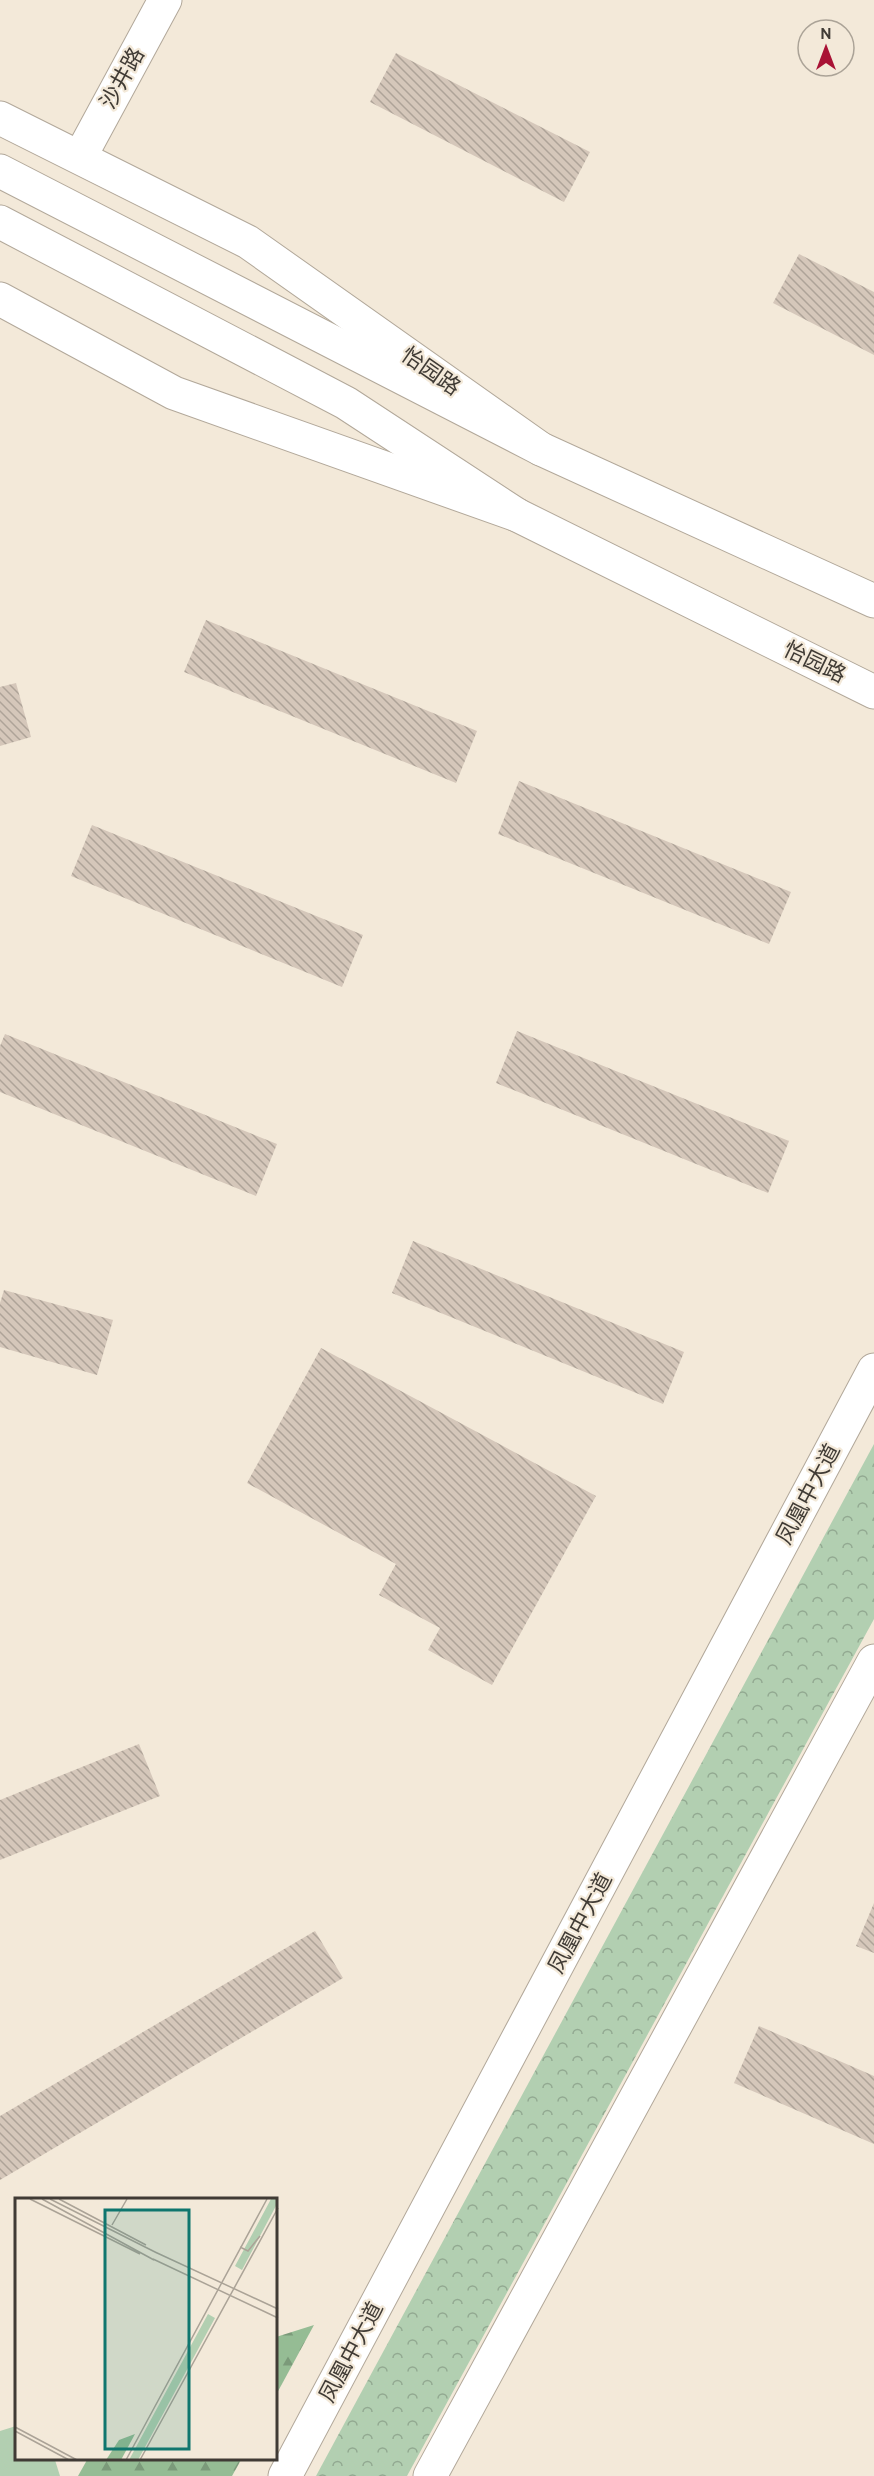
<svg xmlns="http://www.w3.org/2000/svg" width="874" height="2476" viewBox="0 0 874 2476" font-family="Cabin,'Noto Sans SC',sans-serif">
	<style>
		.forest { fill: url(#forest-firs) }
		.park { fill: url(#park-crowns) }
		.pitch { fill: #b2cfb1 }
		.building { fill: url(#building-back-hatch) }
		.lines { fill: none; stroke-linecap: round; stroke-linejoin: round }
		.secondary-casing { stroke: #b2a89a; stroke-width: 35 }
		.primary-casing { stroke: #b2a89a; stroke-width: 35 }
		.highway-casing { stroke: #b2a89a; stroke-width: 35 }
		.secondary { stroke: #fff; stroke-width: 33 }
		.primary { stroke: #fff; stroke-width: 33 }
		.highway { stroke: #fff; stroke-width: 33 }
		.labels { text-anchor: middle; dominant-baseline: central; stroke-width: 4.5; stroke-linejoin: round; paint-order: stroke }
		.street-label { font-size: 22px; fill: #403b35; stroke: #f3e9d9 }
		.inset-road { fill: none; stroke: #aba397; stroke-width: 1.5 }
		.view { fill: #0f766e; fill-opacity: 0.15; stroke: #0f766e; stroke-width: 3 }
		.inset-edge { fill: none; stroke: #403b35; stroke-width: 3 }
	</style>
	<defs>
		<pattern id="forest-firs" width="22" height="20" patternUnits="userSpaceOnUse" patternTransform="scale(1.5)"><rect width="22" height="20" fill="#95bc94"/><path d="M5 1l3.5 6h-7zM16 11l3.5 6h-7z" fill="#7b9a7a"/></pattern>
		<pattern id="park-crowns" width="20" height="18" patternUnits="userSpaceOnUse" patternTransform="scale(1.5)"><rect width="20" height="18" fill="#b2cfb1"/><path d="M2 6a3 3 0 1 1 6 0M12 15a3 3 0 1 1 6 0" fill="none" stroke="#92a991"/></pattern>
		<pattern id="building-back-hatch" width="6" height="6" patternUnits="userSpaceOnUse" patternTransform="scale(1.5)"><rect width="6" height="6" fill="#d5c7ba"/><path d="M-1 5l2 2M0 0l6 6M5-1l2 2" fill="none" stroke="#aea398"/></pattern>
	</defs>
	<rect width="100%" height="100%" fill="#f3e9d9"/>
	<g class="forest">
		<path d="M314,2325L276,2395V2337Z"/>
		<path d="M87,2460H241L232,2476H78Z"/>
	</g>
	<path class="park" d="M874,1444V1619L407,2476H316Z"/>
	<path class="pitch" d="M16,2426V2460H55L60,2476H0V2431Z"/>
	<g class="building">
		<path d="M396,53L590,152L564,202L370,102Z"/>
		<path d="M799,254L874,292V355L773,303Z"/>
		<path d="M206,620L477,731L456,783L184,672Z"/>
		<path d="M16,683L31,737L0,746V687Z"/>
		<path d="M519,781L791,892L769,944L498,834Z"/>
		<path d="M92,825L363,935L342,987L71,876Z"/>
		<path d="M517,1031L789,1141L768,1193L496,1083Z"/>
		<path d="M5,1034L277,1144L256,1196L0,1092V1046Z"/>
		<path d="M413,1241L684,1352L663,1404L392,1293Z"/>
		<path d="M4,1290L113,1320L97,1375L0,1347V1303Z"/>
		<path d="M321,1348L596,1496L492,1685L428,1650L440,1628L379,1595L396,1564L247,1483Z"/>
		<path d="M139,1744L160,1796L0,1860V1800Z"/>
		<path d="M874,1903V1953L856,1946Z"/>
		<path d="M315,1931L343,1978L0,2180V2116Z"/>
		<path d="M759,2026L874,2076V2144L734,2083Z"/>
	</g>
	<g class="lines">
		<defs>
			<g id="secondary">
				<path d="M80,157L165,0"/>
				<path d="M285,2476L874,1370"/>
				<path d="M430,2476L874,1661"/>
			</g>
			<g id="primary">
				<path d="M0,118L248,242L541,449L874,601"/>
				<path d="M0,299L174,393L517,515L874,692"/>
			</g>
			<g id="highway">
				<path d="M0,171L541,449"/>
				<path d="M0,222L346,403L517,515"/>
			</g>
		</defs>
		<use href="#secondary" class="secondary-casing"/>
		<use href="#primary" class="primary-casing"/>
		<use href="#highway" class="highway-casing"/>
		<use href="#secondary" class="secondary"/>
		<use href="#primary" class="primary"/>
		<use href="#highway" class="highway"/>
	</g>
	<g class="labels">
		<g class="street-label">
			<text transform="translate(122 78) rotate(-61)">沙井路</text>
			<text transform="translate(431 371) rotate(35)">怡园路</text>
			<text transform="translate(815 662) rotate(26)">怡园路</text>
			<text transform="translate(808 1494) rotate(-62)">凤凰中大道</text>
			<text transform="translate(580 1923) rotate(-62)">凤凰中大道</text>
			<text transform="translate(351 2352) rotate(-62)">凤凰中大道</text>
		</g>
	</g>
	<g transform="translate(15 2198)">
		<rect width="262" height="262" fill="#f3e9d9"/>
		<path d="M120,236L106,262H91L104,242Z" fill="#95bc94"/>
		<path d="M256,1H262V6L227,72L220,68ZM193,116L200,120L123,262H114Z" fill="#b2cfb1"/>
		<path class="inset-road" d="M15,1L125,56M27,1L139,62M35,1L142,55M44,1L131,47M97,27L112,1M225,49L233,53L245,38M140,54L263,111M138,61L263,120M0,229L62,262M0,233L54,262M111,262L252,1M125,262L263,10"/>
		<path class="view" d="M90,12H174V251H90Z"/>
		<rect width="262" height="262" class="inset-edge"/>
	</g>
	<g transform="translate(826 48)"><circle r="28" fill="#f3e9d9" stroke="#aba397" stroke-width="1.5"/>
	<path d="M0-4.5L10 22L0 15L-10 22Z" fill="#a91235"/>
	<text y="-9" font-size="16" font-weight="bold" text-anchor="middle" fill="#403b35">N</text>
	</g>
</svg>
